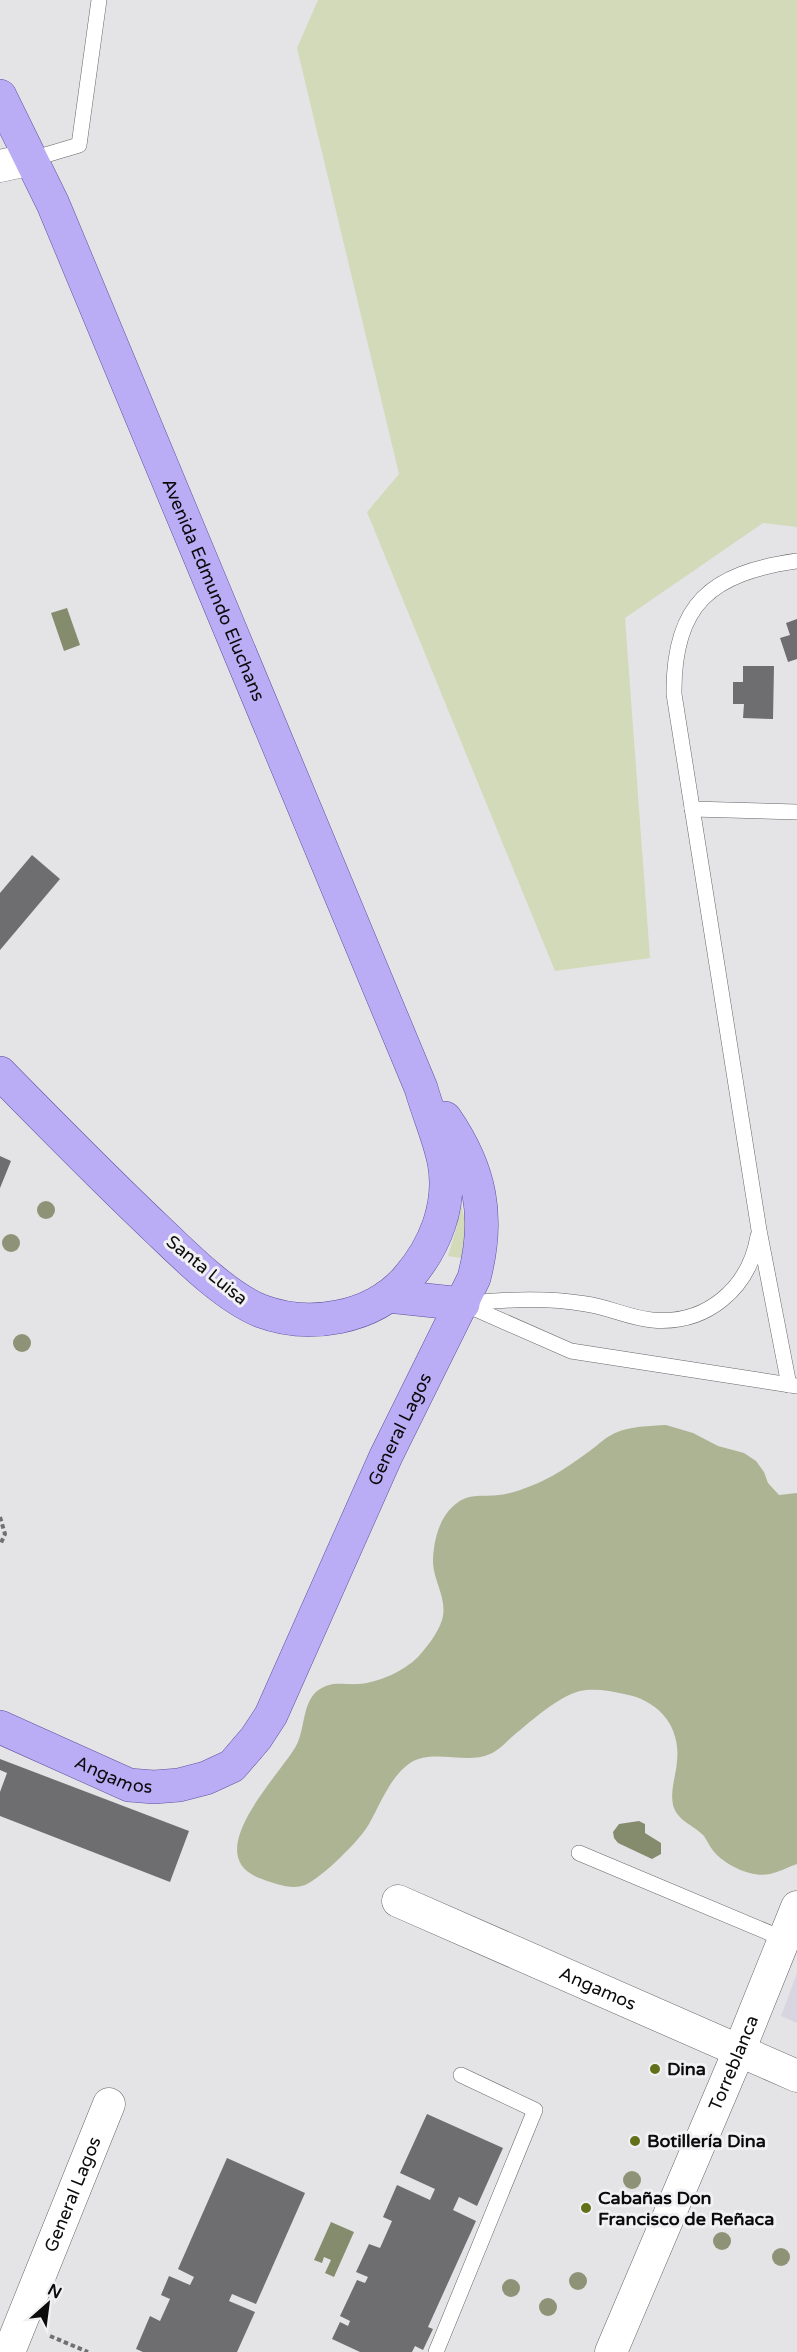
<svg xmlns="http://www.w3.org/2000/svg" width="797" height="2352" viewBox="0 0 797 2352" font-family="'Varela Round',sans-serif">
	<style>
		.built { fill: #d7d6e0 }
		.green { fill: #d2dab9 }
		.forest { fill: #adb493 }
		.water { fill: #858c6d }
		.building { fill: #6e6e71 }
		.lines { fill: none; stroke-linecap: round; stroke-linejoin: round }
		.lane-casing { stroke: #666669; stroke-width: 16 }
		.street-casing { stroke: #666669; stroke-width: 33 }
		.primary-casing { stroke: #5f519f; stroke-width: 34 }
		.path { stroke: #707072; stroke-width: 4; stroke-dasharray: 4.5 3; stroke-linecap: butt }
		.lane { stroke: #fff; stroke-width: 15 }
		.street { stroke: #fff; stroke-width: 32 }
		.primary { stroke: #baadf5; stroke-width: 33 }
		.tree { fill: #8e9377 }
		.poi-dot { fill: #63701a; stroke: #f1f1f4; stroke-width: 2 }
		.labels { text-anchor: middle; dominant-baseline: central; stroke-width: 6; stroke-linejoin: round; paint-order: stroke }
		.street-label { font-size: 18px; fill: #0b0b0c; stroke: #f1f1f4 }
		.poi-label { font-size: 18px; font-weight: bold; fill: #0b0b0c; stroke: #f1f1f4; text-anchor: start }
	</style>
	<rect width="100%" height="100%" fill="#e4e4e7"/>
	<path class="built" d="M797,1973V2023L781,2016Z"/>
	<g class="green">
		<path d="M318,0H797V527L763,523L625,618L650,958L555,971L367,512L399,474L297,48Z"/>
		<path d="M455,1180L467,1229V1259L448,1256L457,1226Z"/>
	</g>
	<path class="forest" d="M666,1425L693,1433L718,1446L744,1453L756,1461L764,1472L768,1483L779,1495L797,1493V1864C788,1867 779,1872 770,1874C752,1878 728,1866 716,1854C711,1849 708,1842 704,1836C694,1825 677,1821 673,1805C670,1790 676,1776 677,1761C681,1726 658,1700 624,1694C611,1691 594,1688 580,1691C559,1696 531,1721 513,1736C506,1742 499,1750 490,1754C466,1765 433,1748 410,1763C390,1777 381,1803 369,1824C360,1840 323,1877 305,1885C292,1890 275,1884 262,1879C196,1857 280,1775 296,1746C305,1730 302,1705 316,1692C331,1680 341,1685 358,1684C378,1683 404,1671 418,1657C427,1647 438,1633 442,1620C448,1600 434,1582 433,1563C433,1542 439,1516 457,1503C470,1493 484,1497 499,1495C509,1494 518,1491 528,1487C551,1479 572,1464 591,1450C599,1444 606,1437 615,1433C630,1426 650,1426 666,1425Z"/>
	<g class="water">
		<path d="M67,608L80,645L64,651L51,613Z"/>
		<path d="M639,1821L645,1824V1833L661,1843V1854L652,1859L618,1843L614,1838L613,1832L619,1824Z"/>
		<path d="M331,2222L354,2232L334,2277L325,2273L331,2260L324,2257L322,2263L314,2260Z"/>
	</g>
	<g class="building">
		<path d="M797,619V659L788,662L780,638L790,635L786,623Z"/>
		<path d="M743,666H774L773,719L743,718L744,704H733V682H743Z"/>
		<path d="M32,855L60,879L0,950V893Z"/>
		<path d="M0,1156L11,1161L0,1188Z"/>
		<path d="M0,1759L189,1831L170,1882L0,1816V1792L7,1773L0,1770Z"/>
		<path d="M427,2114L503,2148L477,2206L459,2197L453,2210L476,2221L428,2327L433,2329L423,2350L415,2346L412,2352H360L332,2339L340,2322L348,2326L350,2321L340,2316L357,2280L365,2283L368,2277L356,2272L369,2244L380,2248L392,2221L383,2217L397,2185L430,2200L435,2189L400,2173Z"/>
		<path d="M227,2158L305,2193L256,2304L232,2294L229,2301L255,2312L237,2352H143L136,2349L150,2316L160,2321L170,2299L161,2295L169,2276L190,2285L194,2277L178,2269Z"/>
	</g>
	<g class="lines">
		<defs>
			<g id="lane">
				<path d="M32,159L79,145L99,0"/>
				<path d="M692,809L797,812"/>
				<path d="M463,1304C504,1299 545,1297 586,1304C608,1307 630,1318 652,1320C706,1325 749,1289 758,1236"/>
				<path d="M464,1304L571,1351L797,1386"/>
				<path d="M789,1385L759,1230L674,694C673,604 711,573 797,561"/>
				<path d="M579,1853L784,1939"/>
				<path d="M436,2352L535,2110L461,2075"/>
			</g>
			<g id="street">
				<path d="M0,166L32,159"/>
				<path id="s1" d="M398,1901L797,2076"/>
				<path id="s2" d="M9,2352L109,2104"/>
				<path id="s3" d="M611,2352L739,2051L797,1907"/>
			</g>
			<g id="primary">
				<path id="s4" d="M0,96L53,204L421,1088C428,1113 439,1137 444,1162C452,1205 435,1247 407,1279C372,1319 309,1329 261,1311C226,1297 185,1256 158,1230C104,1179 52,1126 0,1073"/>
				<path d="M388,1296L463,1304"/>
				<path id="s5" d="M0,1727L129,1785L154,1787L179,1785L206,1778L232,1766L256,1738L271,1715L386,1456L474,1278C490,1217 481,1170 445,1118"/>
			</g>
		</defs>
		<use href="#lane" class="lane-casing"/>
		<use href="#street" class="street-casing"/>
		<use href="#primary" class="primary-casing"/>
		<g class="path">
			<path d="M0,1517L5,1534L0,1545"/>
			<path d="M50,2336L88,2352"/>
		</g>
		<use href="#lane" class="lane"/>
		<use href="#street" class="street"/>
		<use href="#primary" class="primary"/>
	</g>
	<g class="tree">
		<circle cx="46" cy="1210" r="9"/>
		<circle cx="11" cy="1243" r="9"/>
		<circle cx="22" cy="1343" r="9"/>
		<circle cx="632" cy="2180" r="9"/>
		<circle cx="722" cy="2241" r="9"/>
		<circle cx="781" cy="2257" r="9"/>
		<circle cx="578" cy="2281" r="9"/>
		<circle cx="511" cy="2288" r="9"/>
		<circle cx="548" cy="2307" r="9"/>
	</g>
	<g class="poi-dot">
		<circle cx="655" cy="2069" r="6"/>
		<circle cx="635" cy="2141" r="6"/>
		<circle cx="586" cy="2208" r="6"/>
	</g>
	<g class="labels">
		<g class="street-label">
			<text stroke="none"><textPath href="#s4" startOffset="538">Avenida Edmundo Eluchans</textPath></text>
			<text transform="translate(207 1270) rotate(39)">Santa Luisa</text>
			<text stroke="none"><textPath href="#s5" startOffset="626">General Lagos</textPath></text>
			<text stroke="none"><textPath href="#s5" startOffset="124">Angamos</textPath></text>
			<text stroke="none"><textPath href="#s1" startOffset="218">Angamos</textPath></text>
			<text stroke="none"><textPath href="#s3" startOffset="314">Torreblanca</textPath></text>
			<text stroke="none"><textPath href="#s2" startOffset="170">General Lagos</textPath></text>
		</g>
		<g class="poi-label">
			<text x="667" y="2069">Dina</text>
			<text x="647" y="2141">Botillería Dina</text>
			<text x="598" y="2198">Cabañas Don<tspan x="598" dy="21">Francisco de Reñaca</tspan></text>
		</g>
	</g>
	<g transform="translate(48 2304) rotate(28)" stroke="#f1f1f4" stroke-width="4.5" paint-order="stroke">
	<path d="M0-4.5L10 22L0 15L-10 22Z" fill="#0b0b0c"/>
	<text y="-9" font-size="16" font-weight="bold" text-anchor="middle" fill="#0b0b0c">N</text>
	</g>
</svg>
